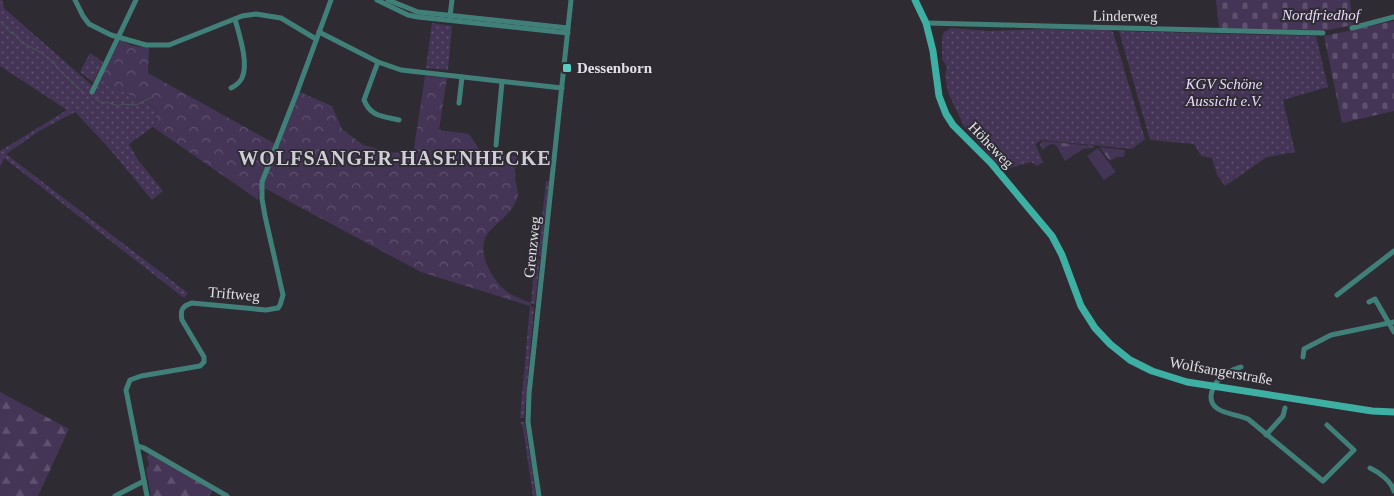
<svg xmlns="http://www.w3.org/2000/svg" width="1394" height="496" viewBox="0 0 1394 496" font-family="'Times New Roman',serif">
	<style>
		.grass { fill: url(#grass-dots) }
		.forest { fill: url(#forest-firs) }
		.cemetery { fill: url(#cemetery-stones) }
		.park { fill: url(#park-crowns) }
		.pitch { fill: #443456 }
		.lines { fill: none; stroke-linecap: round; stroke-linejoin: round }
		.stream { stroke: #445756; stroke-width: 1 }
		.street { stroke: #408078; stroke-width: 5 }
		.secondary { stroke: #3eb0a3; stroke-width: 7 }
		.poi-dot { fill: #58cec0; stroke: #2e2b33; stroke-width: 2 }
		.labels { text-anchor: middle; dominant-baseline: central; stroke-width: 4; stroke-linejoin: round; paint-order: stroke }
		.park-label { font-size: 15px; font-style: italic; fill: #e9dafc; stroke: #2e2b33 }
		.street-label { font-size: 15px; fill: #e2e0e5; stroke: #2e2b33 }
		.poi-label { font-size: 15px; font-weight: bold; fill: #e2e0e5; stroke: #2e2b33; text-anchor: start }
		.district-label { font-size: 20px; font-weight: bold; letter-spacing: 1px; fill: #d1cdd7; stroke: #2e2b33 }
	</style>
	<defs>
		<pattern id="grass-dots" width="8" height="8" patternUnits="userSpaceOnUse" patternTransform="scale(1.25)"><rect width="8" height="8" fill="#443456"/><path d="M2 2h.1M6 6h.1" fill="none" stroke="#5f516e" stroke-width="1.8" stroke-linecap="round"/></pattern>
		<pattern id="forest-firs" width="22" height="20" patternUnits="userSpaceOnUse" patternTransform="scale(1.25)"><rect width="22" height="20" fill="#443456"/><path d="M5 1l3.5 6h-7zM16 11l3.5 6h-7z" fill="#5f516e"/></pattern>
		<pattern id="cemetery-stones" width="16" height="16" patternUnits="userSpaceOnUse" patternTransform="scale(1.25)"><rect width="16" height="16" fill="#443456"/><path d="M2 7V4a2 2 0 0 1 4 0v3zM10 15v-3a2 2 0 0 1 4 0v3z" fill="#5f516e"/></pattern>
		<pattern id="park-crowns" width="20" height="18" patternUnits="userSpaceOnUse" patternTransform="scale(1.25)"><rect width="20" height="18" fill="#443456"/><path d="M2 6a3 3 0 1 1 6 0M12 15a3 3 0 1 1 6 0" fill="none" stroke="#5f516e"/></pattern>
	</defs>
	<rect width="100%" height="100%" fill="#2e2b33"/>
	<g class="grass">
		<path d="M0,0H2L4,8L96,89L102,77L114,87L158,109L153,127L129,144L138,160L163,191L152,200L108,147L75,112L41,130L6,154L188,293L184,298L4,158L0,167V151L67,110L0,66Z"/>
		<path d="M432,23L452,26L448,70L426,68Z"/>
		<path d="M951,28L989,31L1043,29L1109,30L1113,32L1145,139L1132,149L1041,140L1036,144V146L1043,162L1037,166L1031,162L1003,170L965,128L949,95L945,76L947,67L942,59V37L944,32Z"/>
		<path d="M1119,31L1316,36L1328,87L1283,100L1295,152L1267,157L1225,186L1217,175L1212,158L1201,156L1194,144L1150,140Z"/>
		<path d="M90,53L103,62L93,82L80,72Z"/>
		<path d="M546,181H549L541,257L538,255Z"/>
		<path d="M535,259H540L535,305L531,303Z"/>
		<path d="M530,305L534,308L524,418H520Z"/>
		<path d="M520,422H523L525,424L536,496H533L523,428Z"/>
	</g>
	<g class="forest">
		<path d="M1042,141L1094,146V148L1083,149L1065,161L1056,145L1051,144L1042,150L1040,144Z"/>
		<path d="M1099,147L1125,150L1124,157H1117L1110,161Z"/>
		<path d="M0,392L69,429L38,496H0Z"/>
		<path d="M149,454L212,490L209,496H151L146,469L149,465L147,456Z"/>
	</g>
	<g class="cemetery">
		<path d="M1216,0H1350L1353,25L1324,31L1219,29Z"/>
		<path d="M1394,21V111L1342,123L1324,36Z"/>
	</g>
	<path class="park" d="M120,40L134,46L149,48L148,73L279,146L300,92L332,106L342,129L363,145L390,152L413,154L425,76L447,78L439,130L469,134L482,153L517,156C516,164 514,174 516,183C517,191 520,193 516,201C511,214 497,222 488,233C475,252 492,279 506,291C512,296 523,299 531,303L530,306L421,272L266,189L259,190L258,200L153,127L158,109L114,87L102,77Z"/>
	<path class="pitch" d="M1098,148L1116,172L1104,180L1087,156Z"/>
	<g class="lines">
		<g class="stream">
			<path d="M0,21L10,32L17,36L21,42L42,53L47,58L54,62L57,68L85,94"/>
			<path d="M95,98L103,104L106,102L119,106L122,104L136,105L154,96"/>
		</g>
		<g class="street">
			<path d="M75,0L83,16L89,24L111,35L146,45H169L242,16L256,14L281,18L316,39"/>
			<path d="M377,0L408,15L418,17L568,33"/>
			<path d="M388,0L418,12L568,28"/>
			<path d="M450,16L452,0"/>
			<path d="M926,23L1323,33"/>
			<path d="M1352,28L1394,17"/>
			<path d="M319,32L378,62L401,70L562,88"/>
			<path d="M378,62L364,100C371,117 382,116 399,120"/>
			<path d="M231,88C235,86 240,82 242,78C249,63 239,34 235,19"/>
			<path d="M92,92L136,0"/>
			<path d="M459,103L462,77"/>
			<path d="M496,145L502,82"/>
			<path d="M1337,295L1394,251"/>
			<path d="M1369,302L1375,299L1394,332"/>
			<path d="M1303,357L1304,349L1331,335L1394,322"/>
			<path d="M1241,367C1235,369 1228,371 1223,375C1214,383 1204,400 1218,409C1226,414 1238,415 1248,419L1323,481L1354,450L1327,425"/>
			<path d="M1266,435L1283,416L1285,408"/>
			<path d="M138,446L144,448L227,496"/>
			<path d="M1370,468C1379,472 1391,481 1394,491"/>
			<path d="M115,496L144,481"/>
			<path d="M147,496L126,390L130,380L141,376L200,366L204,362V357L182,320C180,310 182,306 192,303L266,310L278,308L280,305L283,295L265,216L262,199V182L296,95L331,0"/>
			<path d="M539,496L528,422L529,394L571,0"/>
		</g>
		<path class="secondary" d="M915,0L926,23L933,51L939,96L946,114L953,125L991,163L1052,236L1062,255L1081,306L1095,328L1110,344L1130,360L1152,371L1187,382L1372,411L1394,412"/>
	</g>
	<rect class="poi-dot" x="562" y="63" width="10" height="10" rx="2.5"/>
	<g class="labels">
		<g class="park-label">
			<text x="1321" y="15">Nordfriedhof</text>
			<text x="1224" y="84">KGV Schöne<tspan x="1224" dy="17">Aussicht e.V.</tspan></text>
		</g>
		<g class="street-label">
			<text transform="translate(1125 16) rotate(1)">Linderweg</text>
			<text transform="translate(991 145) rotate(46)">Höheweg</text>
			<text transform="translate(532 247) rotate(-84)">Grenzweg</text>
			<text transform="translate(234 294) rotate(5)">Triftweg</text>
			<text transform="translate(1221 371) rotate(10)">Wolfsangerstraße</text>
		</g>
		<g class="poi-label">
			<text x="577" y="68">Dessenborn</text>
		</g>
		<g class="district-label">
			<text x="395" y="158">WOLFSANGER-HASENHECKE</text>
		</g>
	</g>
</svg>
